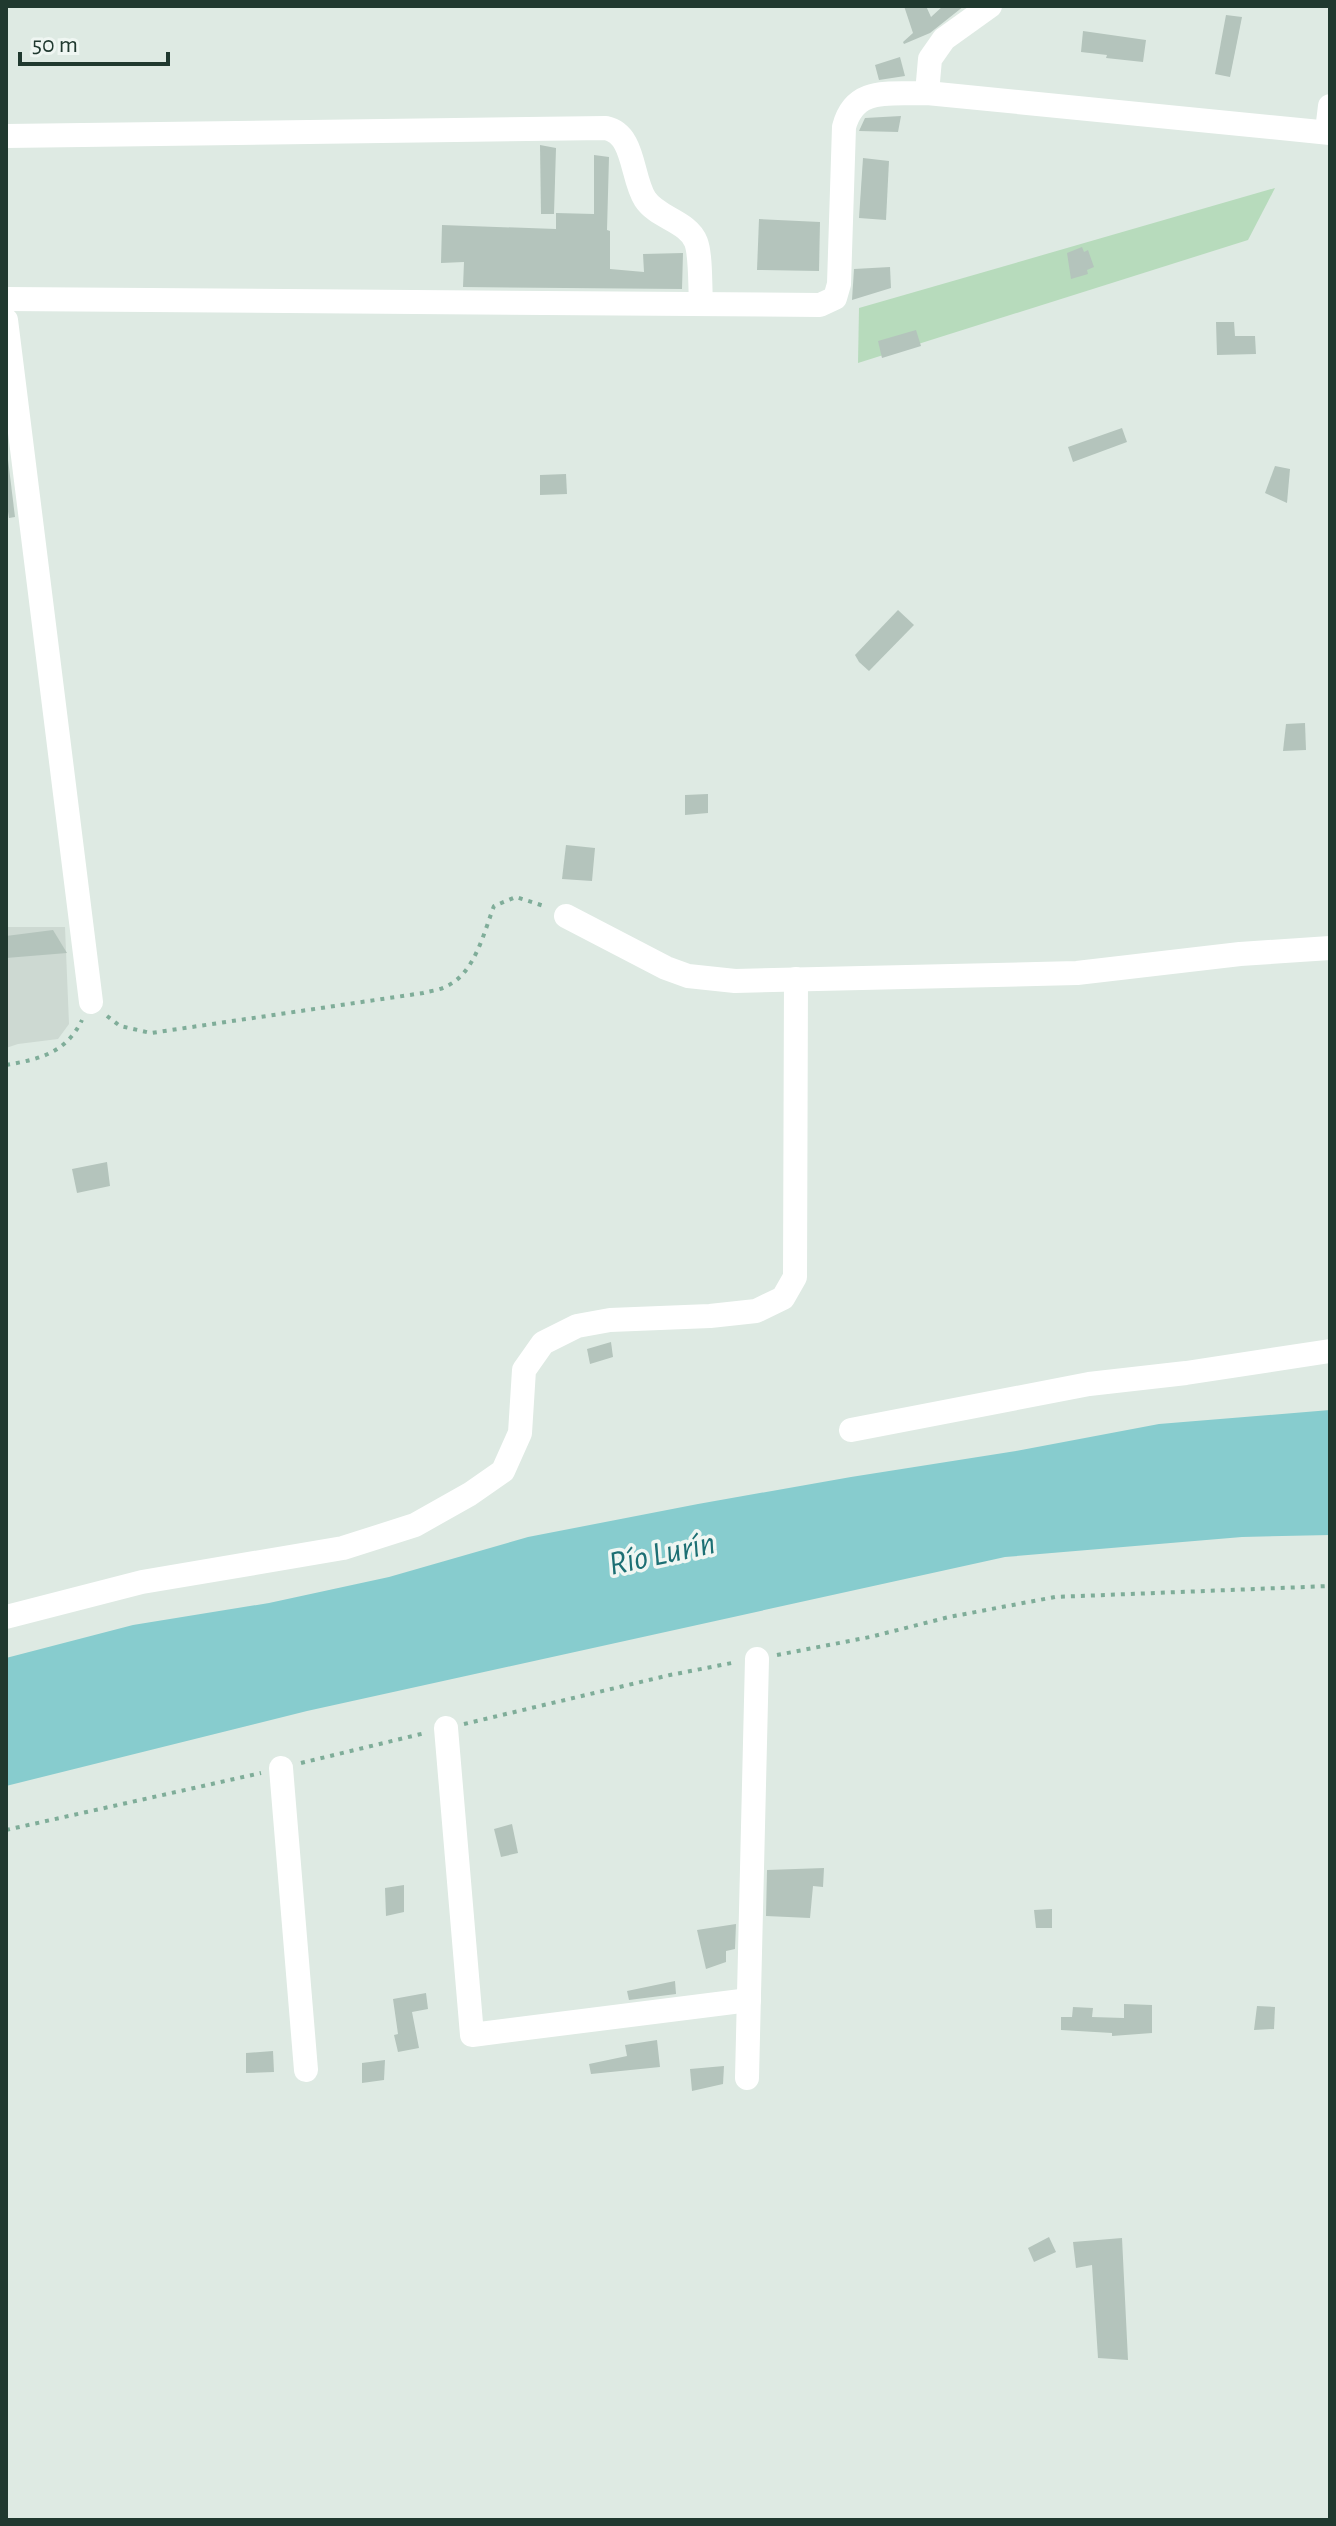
<svg xmlns="http://www.w3.org/2000/svg" width="1336" height="2526" viewBox="0 0 1336 2526" font-family="'Alegreya Sans',sans-serif">
	<style>
		.built { fill: #cdd9d2 }
		.green { fill: #b7dbbc }
		.water { fill: #87ccce }
		.building { fill: #b4c4bc }
		.lines { fill: none; stroke-linecap: round; stroke-linejoin: round }
		.path { stroke: #7fad99; stroke-width: 4; stroke-dasharray: 4 6; stroke-linecap: butt }
		.minor { stroke: #fff; stroke-width: 24 }
		.labels { text-anchor: middle; dominant-baseline: central; stroke-width: 7; stroke-linejoin: round; paint-order: stroke }
		.water-label { font-size: 34px; font-style: italic; fill: #1c6f73; stroke: #eff6f2 }
	</style>
	<rect width="100%" height="100%" fill="#deeae3"/>
	<path class="built" d="M6,927H65L69,1024L58,1039L18,1044L6,1048Z"/>
	<path class="green" d="M1275,188L1248,240L858,363L859,308Z"/>
	<path class="water" d="M1330,1410V1535L1242,1537L1005,1557L307,1711L6,1786V1658L133,1625L269,1603L389,1577L528,1537L698,1504L851,1477L1016,1451L1159,1424Z"/>
	<g class="building">
		<path d="M904,6H926L931,17L943,6H964L930,33L904,44L903,42L913,33Z"/>
		<path d="M1226,15L1242,17L1230,77L1215,74Z"/>
		<path d="M1083,31L1146,40L1143,62L1106,58L1107,55L1081,52Z"/>
		<path d="M900,57L905,76L879,80L875,65Z"/>
		<path d="M901,116L898,132L859,131L865,118Z"/>
		<path d="M540,145L556,148L554,214H541Z"/>
		<path d="M594,155L609,157L607,230L610,231V269L644,272L643,254L683,253L682,289L463,287L464,262L441,263L442,225L556,229V213L594,214Z"/>
		<path d="M863,158L889,161L886,220L859,218Z"/>
		<path d="M759,219L820,222L819,271L757,270Z"/>
		<path d="M1082,247L1084,252L1088,250L1094,267L1087,270L1088,274L1071,279L1067,253Z"/>
		<path d="M890,267L891,288L852,300L854,269Z"/>
		<path d="M1216,322H1234L1235,336H1255L1256,354L1217,355Z"/>
		<path d="M916,330L921,346L882,358L878,341Z"/>
		<path d="M1122,428L1127,442L1073,462L1068,447Z"/>
		<path d="M6,443L15,517L9,518L6,499Z"/>
		<path d="M1275,466L1290,469L1287,503L1265,493Z"/>
		<path d="M566,474L567,494L540,495V475Z"/>
		<path d="M898,610L914,625L869,671L859,662L855,655Z"/>
		<path d="M1305,723L1306,750L1283,751L1286,724Z"/>
		<path d="M708,794V813L685,815V795Z"/>
		<path d="M566,845L595,848L592,881L562,879Z"/>
		<path d="M53,930L67,953L6,958V936Z"/>
		<path d="M107,1162L110,1186L77,1193L72,1169Z"/>
		<path d="M611,1342L613,1357L590,1364L587,1349Z"/>
		<path d="M512,1824L518,1853L501,1857L494,1829Z"/>
		<path d="M824,1868L823,1887L813,1886L810,1918L766,1916L767,1870Z"/>
		<path d="M404,1885V1912L386,1916L385,1888Z"/>
		<path d="M1052,1909V1928H1036L1034,1910Z"/>
		<path d="M736,1924L735,1949L726,1951V1962L706,1969L697,1930Z"/>
		<path d="M675,1981L676,1994L629,2000L627,1991Z"/>
		<path d="M426,1993L428,2009L412,2012L419,2048L398,2052L394,2035L398,2034L393,1999Z"/>
		<path d="M1124,2004L1152,2005V2033L1112,2036V2033L1061,2030V2017H1072L1073,2007L1093,2008L1092,2017L1124,2018Z"/>
		<path d="M1257,2006L1275,2007L1274,2029L1254,2030Z"/>
		<path d="M657,2040L660,2067L591,2074L589,2064L627,2056L625,2045Z"/>
		<path d="M273,2051L274,2072L246,2073V2053Z"/>
		<path d="M385,2060L384,2080L362,2083V2063Z"/>
		<path d="M724,2066L723,2084L692,2091L690,2069Z"/>
		<path d="M1049,2237L1056,2252L1034,2262L1028,2248Z"/>
		<path d="M1122,2238L1128,2360L1098,2358L1092,2265L1076,2268L1073,2242Z"/>
	</g>
	<g class="lines">
		<g class="path">
			<path d="M107,1016L120,1026L151,1033L423,993C430,991 440,990 447,986C475,973 484,932 494,906L516,897L547,907"/>
			<path d="M6,1065C40,1059 66,1053 82,1020"/>
			<path d="M777,1655L870,1637L949,1617L1055,1597L1330,1586"/>
			<path d="M464,1724L670,1675L737,1662"/>
			<path d="M301,1763L425,1733"/>
			<path d="M6,1830L261,1773"/>
		</g>
		<g class="minor">
			<path d="M927,93L930,59L944,39L990,6"/>
			<path d="M1327,131L1330,106"/>
			<path d="M6,136L606,128C635,134 631,177 645,199C657,218 688,221 696,242C701,255 700,288 701,304"/>
			<path d="M6,299L820,305L835,298L839,284L844,127C855,85 891,95 927,93L1330,133"/>
			<path d="M6,320L91,1002"/>
			<path d="M566,916L666,968L688,976L735,981L1077,973L1240,954L1330,948"/>
			<path d="M851,1430L1089,1384L1186,1373L1330,1351"/>
			<path d="M6,1617L142,1582L343,1548L415,1525L470,1494L503,1471L520,1433L524,1370L543,1343L577,1326L610,1320L710,1316L756,1311L783,1298L795,1277L796,979"/>
			<path d="M446,1728L472,2035L749,2000"/>
			<path d="M281,1768L306,2070"/>
			<path d="M747,2078L757,1659"/>
		</g>
	</g>
	<g class="labels">
		<g class="water-label">
			<text transform="translate(662 1554) rotate(-12)">Río Lurín</text>
		</g>
	</g>
	<rect width="1336" height="2526" fill="none" stroke="#20392f" stroke-width="16"/>
	<path d="M20 52v12h148v-12" fill="none" stroke="#20392f" stroke-width="4"/>
	<text x="32" y="52" font-size="24" fill="#20392f" stroke="#eff6f2" stroke-width="6" paint-order="stroke">50 m</text>
</svg>
